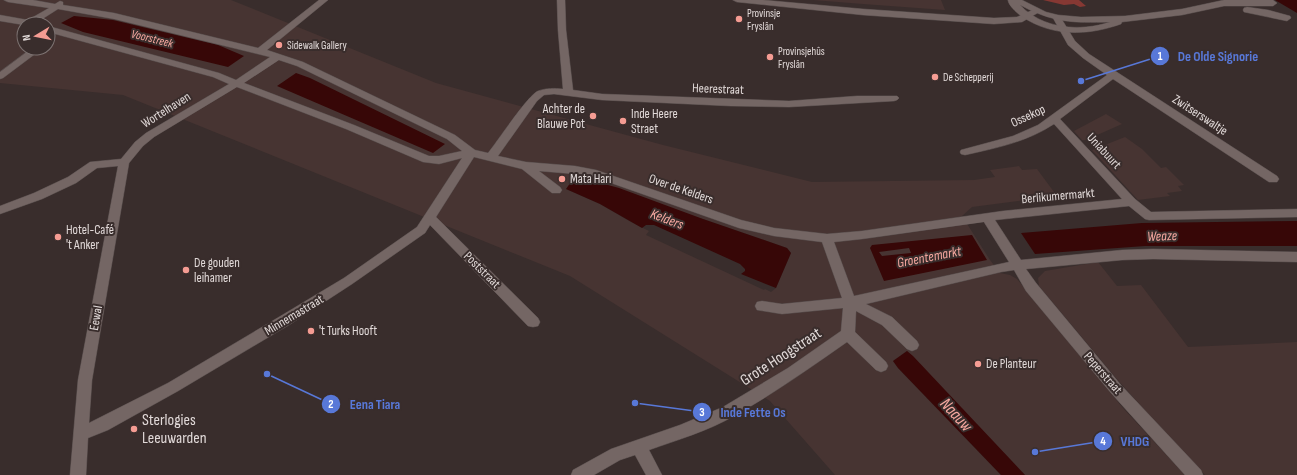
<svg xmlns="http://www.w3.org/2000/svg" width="1297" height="475" viewBox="0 0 1297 475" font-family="'Sofia Sans Condensed',sans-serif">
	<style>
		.built { fill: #473432; fill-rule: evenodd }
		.green { fill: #863833 }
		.water { fill: #370707; fill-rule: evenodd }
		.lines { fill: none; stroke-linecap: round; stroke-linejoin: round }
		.street-casing { stroke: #564c4b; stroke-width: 1 }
		.secondary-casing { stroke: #564c4b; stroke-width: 1 }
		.street { fill: #746664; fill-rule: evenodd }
		.secondary { fill: #746664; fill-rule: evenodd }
		.poi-dot { fill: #f59c93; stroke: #392d2c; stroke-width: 1.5 }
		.labels { text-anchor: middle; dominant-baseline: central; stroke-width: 4; stroke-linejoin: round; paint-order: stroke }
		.far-poi-label { font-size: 11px; fill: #e1d9d8; stroke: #392d2c; text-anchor: start }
		.far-water-label { font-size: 12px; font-style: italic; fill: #f7a8a0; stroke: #392d2c }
		.street-label { font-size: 13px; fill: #e1d9d8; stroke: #392d2c }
		.poi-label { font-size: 13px; fill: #e1d9d8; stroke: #392d2c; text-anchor: start }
		.water-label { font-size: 14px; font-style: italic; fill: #f7a8a0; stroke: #392d2c }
		.near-street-label { font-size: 16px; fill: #e1d9d8; stroke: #392d2c }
		.near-poi-label { font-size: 16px; fill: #e1d9d8; stroke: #392d2c; text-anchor: start }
		.near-water-label { font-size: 17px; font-style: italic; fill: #f7a8a0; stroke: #392d2c }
		.leader { fill: none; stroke: #5878d8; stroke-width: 1.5 }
		.callout-dot { fill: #5878d8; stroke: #392d2c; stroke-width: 1.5 }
		.mark-label { font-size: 12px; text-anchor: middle; font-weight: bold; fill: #fff }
		.callout-label { font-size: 14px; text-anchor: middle; font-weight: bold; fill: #5878d8; stroke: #392d2c; stroke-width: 4; stroke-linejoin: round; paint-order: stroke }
	</style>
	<rect width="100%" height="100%" fill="#392d2c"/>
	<g class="built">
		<path d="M0,0H231L436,83L663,145L812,182L974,180L995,177L990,170L1019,166L1022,170L1037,169L1057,196L972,207L962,216L990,260L1000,273L1010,275L1017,279L1123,408L1185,475H1025L907,351L893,361L898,368L1001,475H835L770,401L570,276L123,95L0,83ZM24,24H48V48H24ZM566,189L703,219L787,248L791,253L776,288L771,292L765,289L764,290L646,235L649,231L631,222L600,204Z"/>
		<path d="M813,0H941L945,10L863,4Z"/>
		<path d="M1106,114L1122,124L1086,140H1082L1074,131Z"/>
		<path d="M1125,137L1142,149L1161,168L1166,167L1184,185L1178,186L1182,191L1167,193L1170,196L1138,200L1092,150Z"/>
		<path d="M1098,262L1117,286L1141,285L1188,347L1297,342V475H1205L1149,415L1116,378L1039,286L1038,278L1045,271Z"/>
	</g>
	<path class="green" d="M1043,0H1079L1086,6L1080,7L1074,4L1064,5Z"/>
	<g class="water">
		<path d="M1275,0H1297V13Z"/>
		<path d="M74,16L113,20L218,45L244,56L228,67L83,32L61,23Z"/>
		<path d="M296,73L310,78L445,144L433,153L277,86Z"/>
		<path d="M575,176L619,188L703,219L787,248L791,253L776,288L741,274L745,271V269L740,264L654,225H646L642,228L600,204L566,189Z"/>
		<path d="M1297,221V246H1145L1035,254L1021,233L1142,223Z"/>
		<path d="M972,235L987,260L884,281L870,248L872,245ZM909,248L911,253L882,256L879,252Z"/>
		<path d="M907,351L913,356L1025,475H1001L898,368L893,361Z"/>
	</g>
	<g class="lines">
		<defs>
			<g id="street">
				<path d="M4,0H33L55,4L60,1L63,2V5L114,13L258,48L319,0H328L267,50L303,62L455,135L475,150L488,153C497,142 528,95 538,91C546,88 555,88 563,89L558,30L557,0H565L566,30L573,90L602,94L789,101L857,96H897L899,98L897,100L894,101L789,107L731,106L602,100L554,94L544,95L537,101L498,156L526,162L575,166L596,170L741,220L774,228L827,234L862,231L1003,211L1122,199L1054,124C1027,142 996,148 965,155L961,154L960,152L961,150L1013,136L1038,125L1107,75L1083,58L1068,45L1053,18L1057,15L1061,18L1075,41L1089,54L1277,176L1279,179L1277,182H1269L1113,79L1060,119L1135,199L1151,212L1297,209V217L1149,220L1145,219L1129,206L995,220L1021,260L1122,250L1153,249L1297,252V262L1153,259L1122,260L1026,269L1036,283L1121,385L1201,470L1203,475H1185L1111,393L1026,291L1014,270L1001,272L866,304L892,317L917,341L919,345L917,349L912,351L907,349L882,325L856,311L855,332L886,362L888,366L886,370L881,372L876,370L847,342C810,368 773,394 734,416C708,431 677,440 649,450L662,475H646L635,455L620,460L594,475H571L573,470L611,449L680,425L723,407L788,368L841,331L843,308L782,314L757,310L755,306L757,302L762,301L782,304L842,298L822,242L774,236L739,228L594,177L575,174L539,171L560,187L562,190L560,193H552L522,169L474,157L436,217L538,318L540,322L538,326L533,327L528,326L430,225L425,233L352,284L289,325L178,391L108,430L88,438L86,475H70L78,380L118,166L97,168L76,183L42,199L0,214V206L34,193L68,177L90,162L121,159L135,142L146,133L229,84L213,77L48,32V26L219,73L236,80L270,57L114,19L58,9L36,23L37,24L24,25L0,21V15L28,20L49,8L8,2ZM279,60L297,66L447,139L462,151L439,156H429L354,125L244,83ZM237,87L346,129L423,162L439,164L462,158L417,227L344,278L279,317L168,383L89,423L92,380L129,163L143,146L154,137ZM984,222L1009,262L854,296L834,242L862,239Z"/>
				<path d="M733,0H763L863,9L994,18L1017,17L1037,8L1041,11L1022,22L994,24L863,15L737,2Z"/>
				<path d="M32,48H43L3,78L0,79V72Z"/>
			</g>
			<g id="secondary">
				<path d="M1008,0H1022L1046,12L1058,15L1081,17L1125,16L1182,9L1224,0H1273L1277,3L1273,6H1224L1182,15L1122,22L1121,24C1087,36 1052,37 1021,16C1016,12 1008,5 1008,0ZM1020,5C1054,23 1072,23 1110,22C1080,32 1042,29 1020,5Z"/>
				<path d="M1247,7L1268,10L1290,16L1291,18L1287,21L1244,12L1243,10L1244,8Z"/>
			</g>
		</defs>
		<use href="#street" class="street-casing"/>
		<use href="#secondary" class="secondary-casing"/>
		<use href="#street" class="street"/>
		<use href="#secondary" class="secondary"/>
	</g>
	<g class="poi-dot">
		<circle cx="739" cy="19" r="4"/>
		<circle cx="279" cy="45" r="4"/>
		<circle cx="770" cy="57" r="4"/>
		<circle cx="935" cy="77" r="4"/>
		<circle cx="593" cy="116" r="4"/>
		<circle cx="623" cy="121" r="4"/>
		<circle cx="562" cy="179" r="4"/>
		<circle cx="58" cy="237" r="4"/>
		<circle cx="186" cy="270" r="4"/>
		<circle cx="311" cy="331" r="4"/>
		<circle cx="978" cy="364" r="4"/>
		<circle cx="134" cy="429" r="4"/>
	</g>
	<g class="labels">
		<g class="far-poi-label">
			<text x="747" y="13">Provinsje<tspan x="747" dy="13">Fryslân</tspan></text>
			<text x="287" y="45">Sidewalk Gallery</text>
			<text x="778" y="51">Provinsjehûs<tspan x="778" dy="13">Fryslân</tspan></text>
			<text x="943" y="77">De Schepperij</text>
		</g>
		<g class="far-water-label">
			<text transform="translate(152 39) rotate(14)">Voorstreek</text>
		</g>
		<g class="street-label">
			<text transform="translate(718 89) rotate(2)">Heerestraat</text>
			<text transform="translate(166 110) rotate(-32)">Wortelhaven</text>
			<text transform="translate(1200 115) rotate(33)">Zwitserswaltje</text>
			<text transform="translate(1028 116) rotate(-25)">Ossekop</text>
			<text transform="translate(1104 151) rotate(47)">Uniabuurt</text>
			<text transform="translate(681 189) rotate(19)">Over de Kelders</text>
			<text transform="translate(1058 196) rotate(-5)">Berlikumermarkt</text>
			<text transform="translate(482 270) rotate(45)">Poststraat</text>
			<text transform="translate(294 315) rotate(-31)">Minnemastraat</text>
			<text transform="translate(96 318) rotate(-80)">Eewal</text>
			<text transform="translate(1103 373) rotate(49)">Peperstraat</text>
		</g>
		<g class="poi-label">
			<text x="585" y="109" text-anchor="end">Achter de<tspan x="585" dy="15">Blauwe Pot</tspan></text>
			<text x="631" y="114">Inde Heere<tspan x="631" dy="15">Straet</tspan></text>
			<text x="570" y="179">Mata Hari</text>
			<text x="66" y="230">Hotel-Café<tspan x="66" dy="15">'t Anker</tspan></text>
			<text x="194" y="263">De gouden<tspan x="194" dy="15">leihamer</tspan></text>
			<text x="319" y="331">'t Turks Hooft</text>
			<text x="986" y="364">De Planteur</text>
		</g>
		<g class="water-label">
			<text transform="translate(667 219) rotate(21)">Kelders</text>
			<text transform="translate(1162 236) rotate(-2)">Weaze</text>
			<text transform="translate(929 257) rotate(-11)">Groentemarkt</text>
		</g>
		<g class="near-street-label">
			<text transform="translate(781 357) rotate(-33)">Grote Hoogstraat</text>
		</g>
		<g class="near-poi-label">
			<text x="142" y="420">Sterlogies<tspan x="142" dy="18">Leeuwarden</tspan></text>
		</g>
		<g class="near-water-label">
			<text transform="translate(956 415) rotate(47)">Naauw</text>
		</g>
	</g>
	<path class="leader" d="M1081 81L1160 56M267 374L331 404M635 403L702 412M1035 452L1103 441"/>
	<g class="callout-dot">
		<circle cx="1081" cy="81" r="4"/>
		<circle cx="267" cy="374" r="4"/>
		<circle cx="635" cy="403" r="4"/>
		<circle cx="1035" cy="452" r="4"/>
		<circle cx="1160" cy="56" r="10"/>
		<circle cx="331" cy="404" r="10"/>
		<circle cx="702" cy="412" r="10"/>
		<circle cx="1103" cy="441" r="10"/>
	</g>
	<g class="mark-label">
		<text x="1160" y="60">1</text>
		<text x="331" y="408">2</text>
		<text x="702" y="416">3</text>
		<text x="1103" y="445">4</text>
	</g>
	<g class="callout-label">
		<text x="1218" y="61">De Olde Signorie</text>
		<text x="375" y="409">Eena Tiara</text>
		<text x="753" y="417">Inde Fette Os</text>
		<text x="1135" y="446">VHDG</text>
	</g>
	<g transform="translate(36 36) rotate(260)"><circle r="19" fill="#392d2c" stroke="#7c7271"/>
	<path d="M0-3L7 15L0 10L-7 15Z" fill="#f59c93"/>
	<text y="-6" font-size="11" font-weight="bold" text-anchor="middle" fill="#e1d9d8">N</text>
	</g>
</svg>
